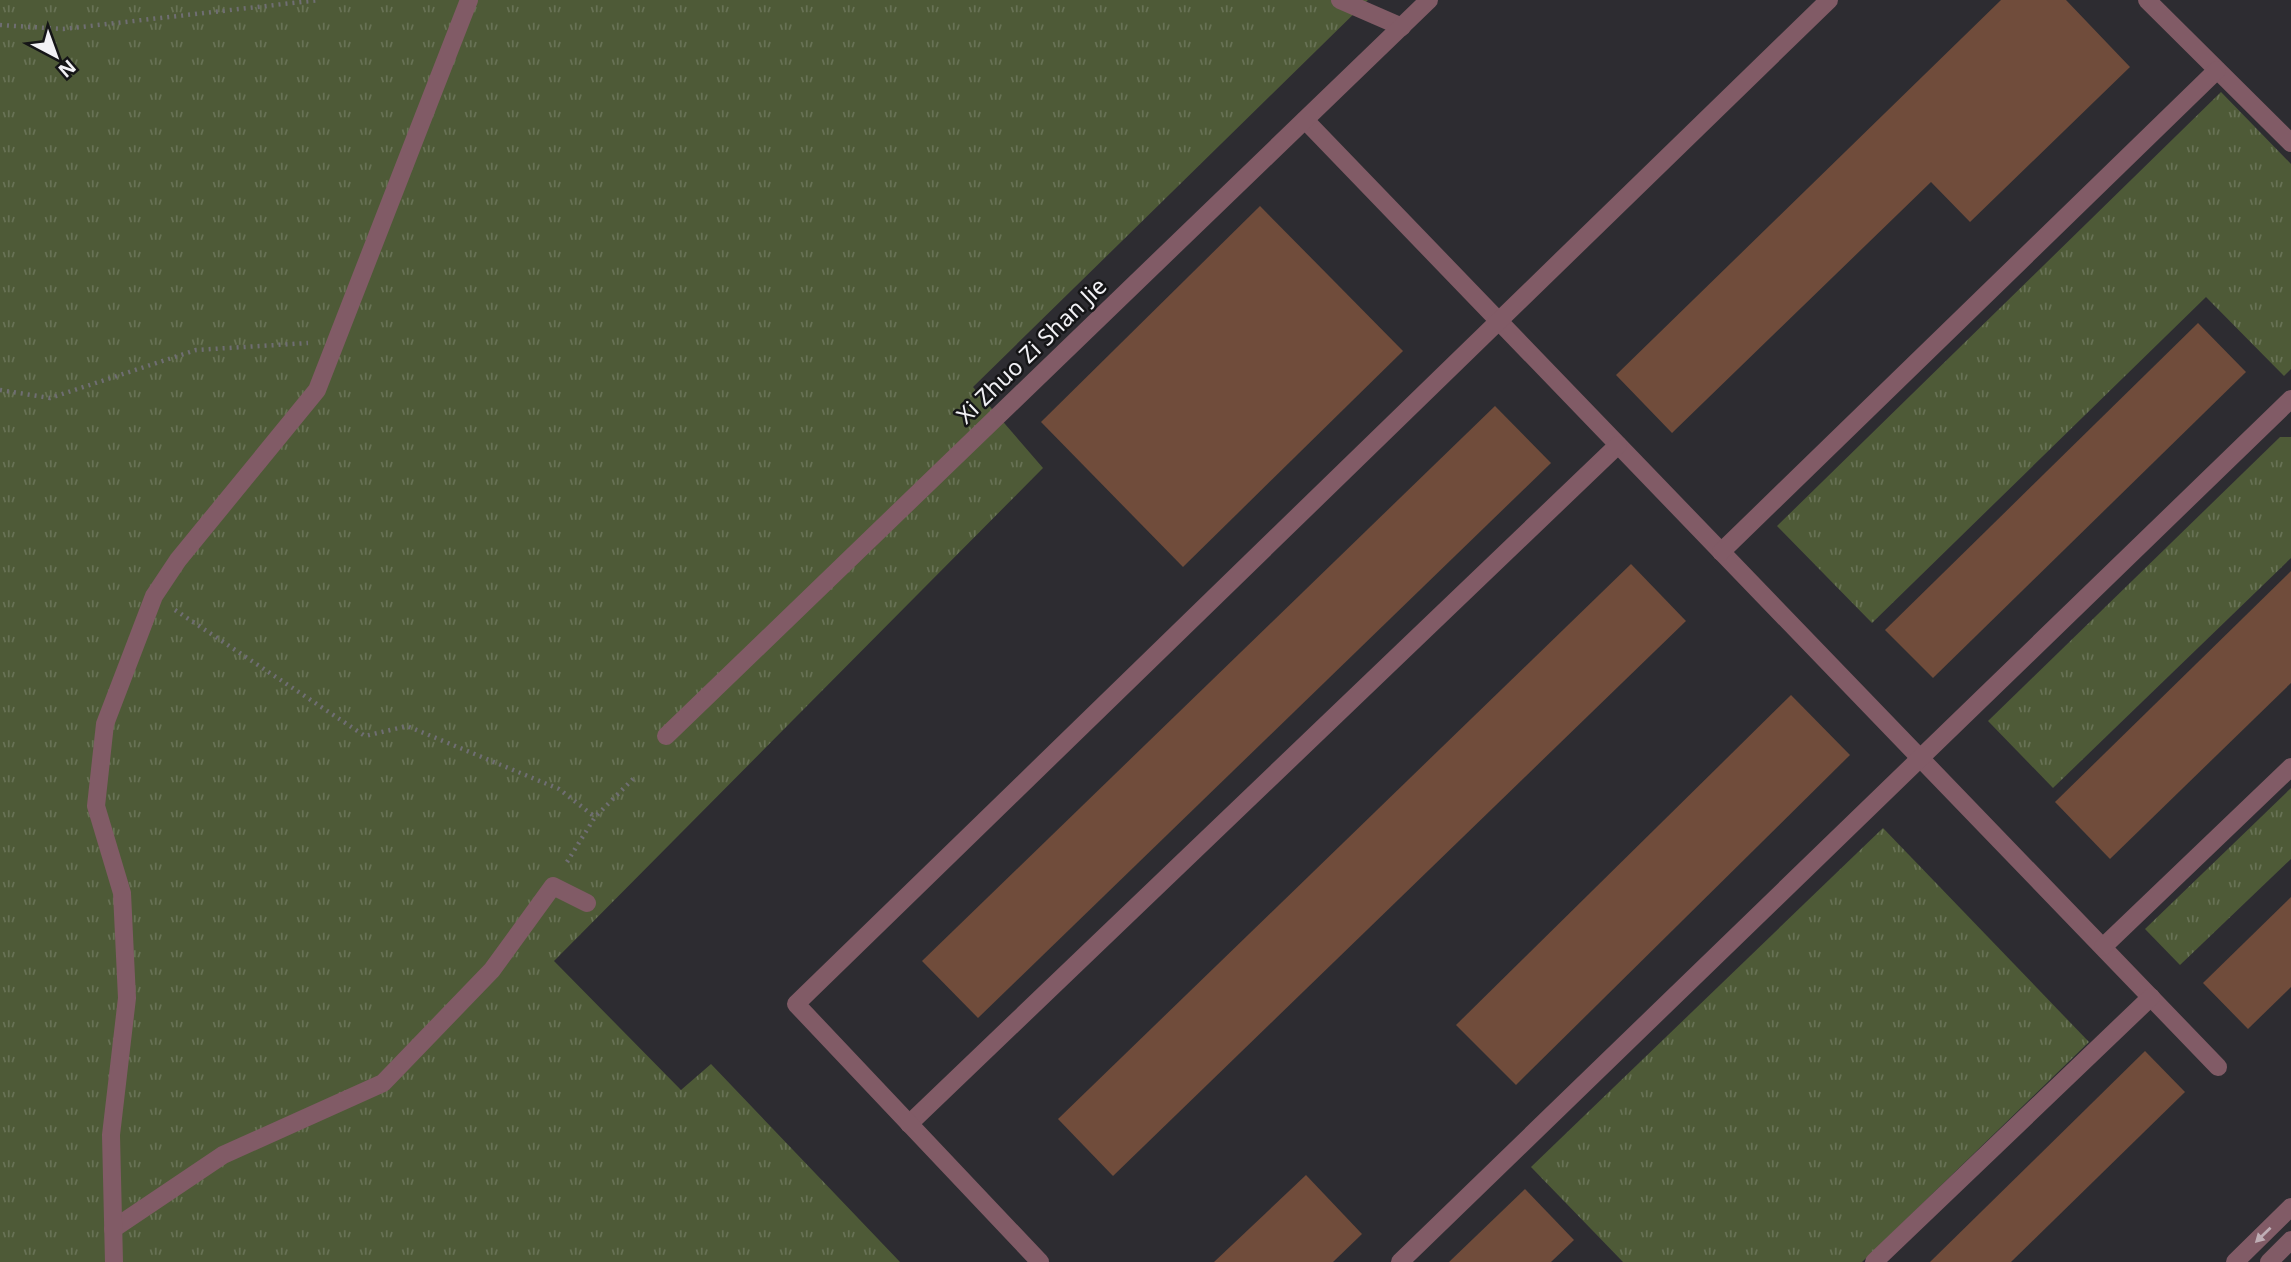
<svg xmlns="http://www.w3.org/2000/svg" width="2291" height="1262" viewBox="0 0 2291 1262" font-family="'Noto Sans',sans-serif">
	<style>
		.grass { fill: url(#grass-tufts) }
		.building { fill: #704c3b }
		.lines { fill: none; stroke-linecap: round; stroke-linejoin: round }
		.path { stroke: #6f6e72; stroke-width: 4.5; stroke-dasharray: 2 5; stroke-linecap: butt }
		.minor { stroke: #815b66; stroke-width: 18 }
		.oneway { fill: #bfaeb5 }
		.labels { text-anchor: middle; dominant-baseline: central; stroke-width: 5; stroke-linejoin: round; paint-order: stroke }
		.street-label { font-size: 23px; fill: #f2f1f5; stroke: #151517 }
	</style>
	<defs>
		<pattern id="grass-tufts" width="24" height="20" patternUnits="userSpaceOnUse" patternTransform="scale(1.75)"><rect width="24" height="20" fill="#4e5a37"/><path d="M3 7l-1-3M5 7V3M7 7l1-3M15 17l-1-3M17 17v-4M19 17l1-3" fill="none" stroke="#687255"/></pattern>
	</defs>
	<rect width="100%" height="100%" fill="#2d2c31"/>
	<g class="grass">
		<path d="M0,0H1368L973,387L1043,468L554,961L681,1090L711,1064L900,1262H0Z"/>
		<path d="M2221,92L2291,164V369L2284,376L2206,297L1872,623L1777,526Z"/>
		<path d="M2280,437H2291V558L2053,788L1988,721Z"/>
		<path d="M2291,788V859L2180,965L2145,929Z"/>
		<path d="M1883,828L2089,1042L1862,1262H1623L1531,1167Z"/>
	</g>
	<g class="building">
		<path d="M2001,0H2066L2130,67L1970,222L1931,182L1672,433L1616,375Z"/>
		<path d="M1260,206L1403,351L1183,567L1041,422Z"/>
		<path d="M2198,323L2246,372L1933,678L1885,630Z"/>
		<path d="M1495,406L1551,463L978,1018L922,961Z"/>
		<path d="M1631,564L1686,621L1113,1176L1058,1119Z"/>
		<path d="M2291,571V683L2110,859L2055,802Z"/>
		<path d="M1791,695L1850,755L1516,1085L1456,1025Z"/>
		<path d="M2291,897V987L2248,1029L2203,983Z"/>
		<path d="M2145,1051L2185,1092L2011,1262H1930Z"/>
		<path d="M1306,1175L1362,1234L1333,1262H1214Z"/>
		<path d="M1525,1189L1574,1240L1551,1262H1449Z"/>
	</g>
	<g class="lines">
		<g class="path">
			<path d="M0,25L63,29L319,0"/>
			<path d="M0,390L50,398L196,350L308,343"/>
			<path d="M175,610L365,736L407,726L559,789L595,817"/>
			<path d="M567,862L595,817L636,776"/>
		</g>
		<g class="minor">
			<path d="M1340,0L1402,27"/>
			<path d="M2147,0L2291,143"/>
			<path d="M1305,120L2218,1067"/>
			<path d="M1721,552L2217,70"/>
			<path d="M666,736L1429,0"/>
			<path d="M2103,947L2291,767"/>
			<path d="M909,1124L1618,445"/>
			<path d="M113,1229L223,1155L383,1083L492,970L553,886L587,903"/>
			<path d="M114,1262L111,1135L127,998L122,893L96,806L105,724L154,596L178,560L317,390L469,0"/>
			<path d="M1040,1262L796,1004L1829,0"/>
			<path d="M1400,1262L2291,399"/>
			<path d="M1874,1262L2151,997"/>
			<path d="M2235,1262L2291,1207"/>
			<path d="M2269,1262L2291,1240"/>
		</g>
	</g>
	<defs><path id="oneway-solid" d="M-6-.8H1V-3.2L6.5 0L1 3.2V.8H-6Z" transform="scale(1.75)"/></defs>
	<use class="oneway" href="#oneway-solid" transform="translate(2263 1235) rotate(136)"/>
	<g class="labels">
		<g class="street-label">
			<text transform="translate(1031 350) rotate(-44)">Xi Zhuo Zi Shan Jie</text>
		</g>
	</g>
	<g transform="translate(56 56) rotate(139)" stroke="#151517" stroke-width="5" paint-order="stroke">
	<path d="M0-5L12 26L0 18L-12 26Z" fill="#f2f1f5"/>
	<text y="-10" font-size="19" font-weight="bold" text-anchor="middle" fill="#f2f1f5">N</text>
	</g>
</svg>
